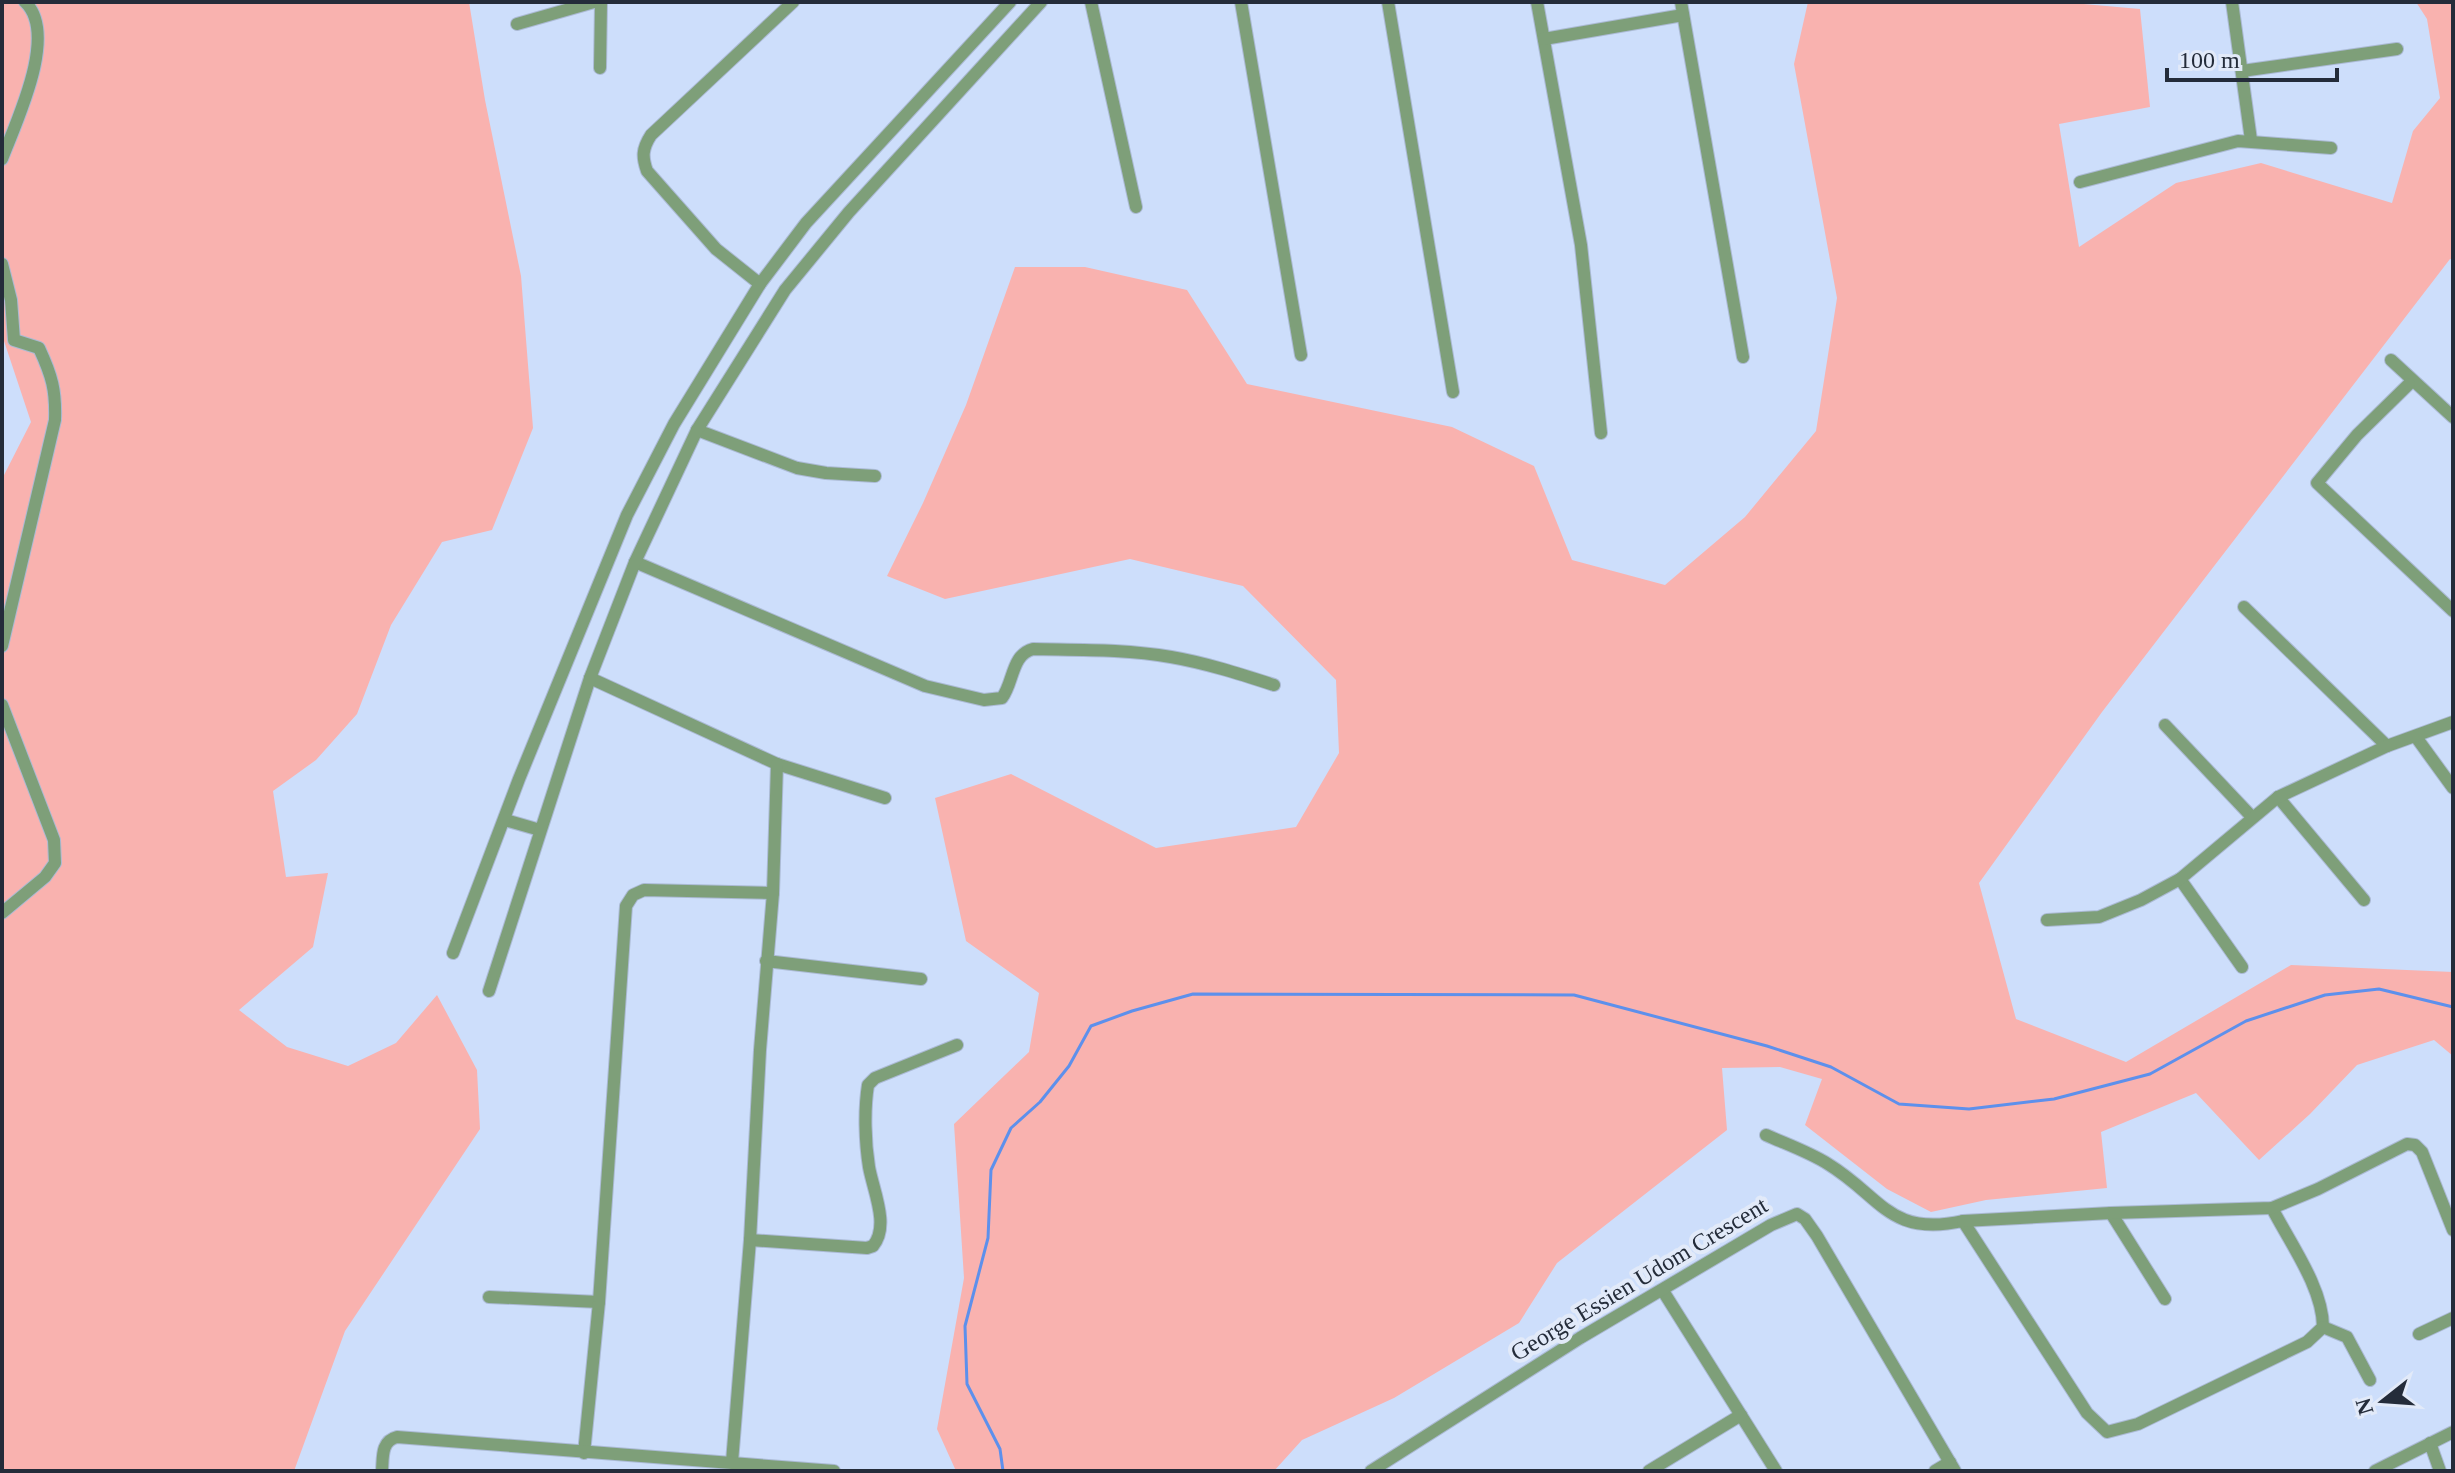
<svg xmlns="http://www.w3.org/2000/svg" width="2455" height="1473" viewBox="0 0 2455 1473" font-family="'Times New Roman',serif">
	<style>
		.green { fill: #f9b2af }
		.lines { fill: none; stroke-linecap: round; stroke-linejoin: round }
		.stream { stroke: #5d90ec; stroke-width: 3 }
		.minor-casing { stroke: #abbad4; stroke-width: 14 }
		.minor { stroke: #7e9f79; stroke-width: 12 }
		.labels { text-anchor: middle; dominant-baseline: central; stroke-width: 8; stroke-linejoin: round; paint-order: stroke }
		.street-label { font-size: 24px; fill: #242c3a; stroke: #e2eaf9 }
	</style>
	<rect width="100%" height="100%" fill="#cddefb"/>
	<g class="green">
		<path d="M2,2H469L485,100L521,276L533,428L492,530L442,542L391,625L357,714L316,760L273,791L286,877L328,873L313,947L239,1010L287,1047L348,1066L396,1043L437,995L477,1070L480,1129L345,1331L294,1471H2V479L31,422L2,335Z"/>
		<path d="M1808,2H2061L2140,9L2150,107L2059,124L2079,247L2176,183L2261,163L2392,203L2413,131L2440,98L2427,19L2416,2H2450L2453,10V260L2450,259L2102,712L1979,883L2016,1019L2126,1062L2291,965L2453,972V1056L2434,1040L2357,1065L2310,1114L2259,1160L2196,1093L2101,1132L2107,1188L1986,1200L1931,1212L1887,1189L1805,1125L1822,1079L1780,1067L1722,1068L1727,1130L1557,1263L1519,1323L1394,1398L1302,1440L1274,1471H956L937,1429L964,1278L954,1124L1029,1052L1039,993L966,941L935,798L1011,774L1156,848L1296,827L1339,753L1336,680L1243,586L1130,559L945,599L887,576L923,503L966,405L1015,267H1085L1187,290L1247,384L1452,427L1534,466L1572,560L1665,585L1745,517L1816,431L1837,298L1794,64Z"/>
	</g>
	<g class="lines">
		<g class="stream">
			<path d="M2452,2L2453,6"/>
			<path d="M1003,1471L1000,1449L967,1384L965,1326L988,1238L991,1170L1011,1128L1040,1102L1069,1066L1091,1026L1132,1011L1193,994L1574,995L1767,1046L1831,1067L1899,1104L1969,1109L2054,1099L2150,1074L2246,1021L2325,995L2379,989L2453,1007"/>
		</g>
		<defs>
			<g id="minor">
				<path d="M1091,2L1136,207"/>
				<path d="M1241,2L1301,355"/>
				<path d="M1388,2L1453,392"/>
				<path d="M1537,2L1581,245L1601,433"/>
				<path d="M1681,2L1743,357"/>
				<path d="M2232,2L2251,140"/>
				<path d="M517,24L594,2"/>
				<path d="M1544,39L1683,15"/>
				<path d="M600,68L601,2"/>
				<path d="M2242,71L2397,49"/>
				<path d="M2,159C16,122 59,34 25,2"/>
				<path d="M2080,182L2238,141L2331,148"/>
				<path d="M2,264L11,300L14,340L39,348C52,376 56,390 55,420L2,646"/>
				<path d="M760,284L716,249L647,171C642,157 642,149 651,135L793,2"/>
				<path d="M2391,360L2453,417"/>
				<path d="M2409,384L2357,435L2317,483L2453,611"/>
				<path d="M697,430L797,468L826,473L875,476"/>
				<path d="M635,562L925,686L984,700L1002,698C1014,682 1011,655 1033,649C1078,650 1126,649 1171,657C1206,663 1240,674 1274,685"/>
				<path d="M2244,607L2387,746"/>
				<path d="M590,678L777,764L885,798"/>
				<path d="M2,705L54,840L55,863L45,877L2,913"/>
				<path d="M2165,725L2252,817"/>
				<path d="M2416,737L2453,788"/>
				<path d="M2278,797L2364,900"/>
				<path d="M505,820L540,830"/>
				<path d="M2180,879L2242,967"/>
				<path d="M2047,920L2099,917L2141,900L2180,879L2278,797L2387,746L2453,722"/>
				<path d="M453,953L519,779L627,515L674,424L760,284L806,223L1010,2"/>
				<path d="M766,961L921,979"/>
				<path d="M489,991L590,678L635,562L697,430L785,290L849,212L1041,2"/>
				<path d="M1766,1135C1786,1144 1809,1152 1828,1164C1882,1197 1889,1237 1963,1221L2087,1413L2107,1432L2138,1424L2307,1342L2323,1327C2323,1288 2290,1243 2272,1208"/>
				<path d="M2111,1213L2165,1299"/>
				<path d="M1963,1221L2111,1213L2272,1208L2318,1189L2407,1144L2415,1145L2422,1152L2453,1230"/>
				<path d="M750,1240L867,1248L873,1246C890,1226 873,1190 869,1167C865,1142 864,1110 868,1085L875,1078L957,1045"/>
				<path d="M1663,1291L1776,1471"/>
				<path d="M489,1297L599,1302"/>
				<path d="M2323,1327L2347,1337L2370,1380"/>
				<path d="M2419,1334L2453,1318"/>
				<path d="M2430,1443L2440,1471"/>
				<path d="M584,1453L599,1302L626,906L633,895L644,890L773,893"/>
				<path d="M732,1462L750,1240L760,1050L773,893L777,764"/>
				<path d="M382,1471C383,1457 381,1441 397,1437L834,1471"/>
				<path d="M1371,1471L1580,1338L1771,1225L1797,1214L1805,1219L1817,1236L1955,1471"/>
				<path d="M1649,1471L1741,1415"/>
				<path d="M1935,1471L1950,1462"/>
				<path d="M2375,1471L2453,1432"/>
			</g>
		</defs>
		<use href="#minor" class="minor-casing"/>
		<use href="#minor" class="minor"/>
	</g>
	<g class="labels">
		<g class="street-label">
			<text transform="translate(1639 1279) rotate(-31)">George Essien Udom Crescent</text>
		</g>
	</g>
	<rect width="2455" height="1473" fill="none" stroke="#242c3a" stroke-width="8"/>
	<g transform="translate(2383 1401) rotate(253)" stroke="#e2eaf9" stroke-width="6" paint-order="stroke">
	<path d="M0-6L14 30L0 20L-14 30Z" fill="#242c3a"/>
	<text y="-12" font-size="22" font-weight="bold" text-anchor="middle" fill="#242c3a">N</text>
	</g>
	<path d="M2167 68v12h170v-12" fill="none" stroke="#242c3a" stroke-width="4"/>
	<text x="2179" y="68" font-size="24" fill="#242c3a" stroke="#e2eaf9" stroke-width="6" paint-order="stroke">100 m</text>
</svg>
